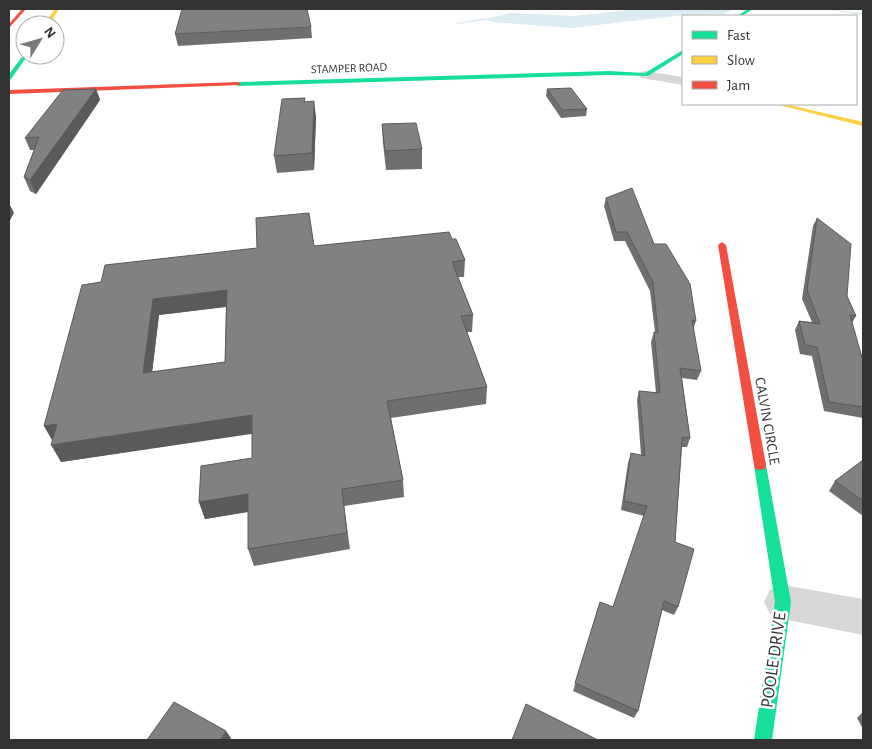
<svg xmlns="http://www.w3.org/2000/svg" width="872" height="749" viewBox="0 0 872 749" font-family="'Alegreya Sans',sans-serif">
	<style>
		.water { fill: #dbecf2 }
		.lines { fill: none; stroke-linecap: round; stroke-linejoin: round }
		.stream { fill: #dbecf2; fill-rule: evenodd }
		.street { fill: #d7d7d7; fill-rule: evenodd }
		.fast { fill: #16e098; fill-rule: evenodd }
		.slow { fill: #ffcf43; fill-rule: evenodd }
		.jam { fill: #f24e42; fill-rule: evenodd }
		.wall { fill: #6f6f6f; fill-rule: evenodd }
		.shaded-wall { fill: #5a5a5a }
		.building { fill: #818181; stroke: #5a5a5a; fill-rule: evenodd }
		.labels { text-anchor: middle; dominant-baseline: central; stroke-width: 5; stroke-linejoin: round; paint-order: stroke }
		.far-street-label { font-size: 12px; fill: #333; stroke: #fff }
		.street-label { font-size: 15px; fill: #333; stroke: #fff }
		.near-street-label { font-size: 18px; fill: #333; stroke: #fff }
	</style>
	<rect width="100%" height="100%" fill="#fff"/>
	<path class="water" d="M636,9H734L724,14L684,15L571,28L492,22L484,19L512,13L575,16Z"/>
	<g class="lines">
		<g class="stream">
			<path d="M828,9L863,13V15L830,10Z"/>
			<path d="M484,18L485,20L458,24L456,23Z"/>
		</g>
		<g class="street">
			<path d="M646,71L683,77V85L641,78L639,75L641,72Z"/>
			<path d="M783,585L863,599V635L783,619L770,614L764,602L770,590Z"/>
		</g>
		<g class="fast">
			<path d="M748,9H753L742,16H737Z"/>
			<path d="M683,50V54L648,76L609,75L238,86L235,84L238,82L609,71L645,73Z"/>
			<path d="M25,53V55H28L11,79L9,80V74Z"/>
			<path d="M760,460L765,461L766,465L791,602L772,740H754L775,602L754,465L755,461Z"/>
		</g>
		<g class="slow">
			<path d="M55,9H59L49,25H43Z"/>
			<path d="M775,104H785L863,122V126Z"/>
		</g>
		<g class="jam">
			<path d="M22,9H26L9,28V24Z"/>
			<path d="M238,82L241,84L240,85L9,94V90Z"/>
			<path d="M722,242L726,245L766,465L765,469L760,470L755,469L754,465L718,245Z"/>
		</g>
	</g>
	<g class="wall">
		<path d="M311,27L312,38L178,46L175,34Z"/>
		<path d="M96,89L100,100L36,194L30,191L24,177L34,150H30L25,138Z"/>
		<path d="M547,89L587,109L586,116L561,118L546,96Z"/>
		<path d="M305,98V102L316,117L314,170L277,173L274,156Z"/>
		<path d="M382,124L422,149V169L386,170L383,143Z"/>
		<path d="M606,198L654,244L696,321L693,329L701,371L697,380L682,378L690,438L687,447H682L675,542L678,607L674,615L662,610L638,711L634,718L573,691L600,602L613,607L644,516L621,510L628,463L631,453L641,455L637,400L639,391L656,393L651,342L654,332H655L650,291L625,241H614L604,206Z"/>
		<path d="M817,218L847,296L856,316L852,323L863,361V418L824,411L812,356L800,354L795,330L799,321L812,322L802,299L813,226Z"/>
		<path d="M452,239L465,260L464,277H458L473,315L472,332H467L487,387L486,404L391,418L403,480L404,497L344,506L350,549L254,566L248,549V512L205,519L199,502L252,458V433L61,462L52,440L44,426L101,282L314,246ZM226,307L225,362L152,372L159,315Z"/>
		<path d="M863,460V516L829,491L835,481Z"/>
		<path d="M863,712V729L857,718Z"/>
	</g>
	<g class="shaded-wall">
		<path d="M96,89L100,100L36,194L30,180Z"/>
		<path d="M314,101L316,117L314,170L312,153Z"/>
		<path d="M9,203L14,213L9,222Z"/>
		<path d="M227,290L231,306L159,315L150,390L143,373L153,299Z"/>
		<path d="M252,415L257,433L61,462L51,445Z"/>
		<path d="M57,424L54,443L44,426Z"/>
		<path d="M248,494L253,511L205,519L199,502Z"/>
		<path d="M226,731L231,738L230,740H220Z"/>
	</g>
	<g class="building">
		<path d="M182,9H307L311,27L175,34Z"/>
		<path d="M571,88L587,109L562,110L547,89Z"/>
		<path d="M96,89L30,180L24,177L39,137L25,138L63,90Z"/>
		<path d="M305,98L304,102L314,101L312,153L274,156L282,99Z"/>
		<path d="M416,123L422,149L385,151L382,124Z"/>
		<path d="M632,188L654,244H666L690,284L696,321L692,320L701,371L680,368L690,438L682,437L675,542L694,549L678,607L664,601L638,711L575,683L600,602L613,607L647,506L624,501L631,453L645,456L639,391L660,393L654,332L658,333L653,282L627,232H616L606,198Z"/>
		<path d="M309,213L314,246L449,232L452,239H456L465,260L452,262L473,315L461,316L487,387L387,401L403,480L342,489L347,533L248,549V494L199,502L201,466L252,458V415L51,445L57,424L44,426L82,285L101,282L105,265L257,248L256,218ZM227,290L225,362L143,373L153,299Z"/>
		<path d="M817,218L851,244L847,296L856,316L850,315L863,361V407L829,402L817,347L805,345L799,321L820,324L807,290Z"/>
		<path d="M863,460V501L835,481Z"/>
		<path d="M174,702L226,731L220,740H147Z"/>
		<path d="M526,704L598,740H512Z"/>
	</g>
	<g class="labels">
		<g class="far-street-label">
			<text transform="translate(349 68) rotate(-2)">STAMPER ROAD</text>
		</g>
		<g class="street-label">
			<text transform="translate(767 421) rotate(80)">CALVIN CIRCLE</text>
		</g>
		<g class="near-street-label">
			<text transform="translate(774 660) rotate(-82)">POOLE DRIVE</text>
		</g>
	</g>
	<rect width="872" height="749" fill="none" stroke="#333333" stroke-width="20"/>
	<rect x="682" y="15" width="175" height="90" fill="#ffffff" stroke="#adadad"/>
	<rect x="692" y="31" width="25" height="8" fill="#16e098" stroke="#adadad"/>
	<text x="727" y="40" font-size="15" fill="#333333">Fast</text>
	<rect x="692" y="56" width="25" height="8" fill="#ffcf43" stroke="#adadad"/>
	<text x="727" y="65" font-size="15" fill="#333333">Slow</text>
	<rect x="692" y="81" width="25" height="8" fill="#f24e42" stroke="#adadad"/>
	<text x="727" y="90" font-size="15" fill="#333333">Jam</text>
	<g transform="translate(40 40) rotate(53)"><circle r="24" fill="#ffffff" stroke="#adadad"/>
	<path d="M0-4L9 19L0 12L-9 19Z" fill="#7a7a7a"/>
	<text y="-8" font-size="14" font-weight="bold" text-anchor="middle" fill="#333333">N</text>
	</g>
</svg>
